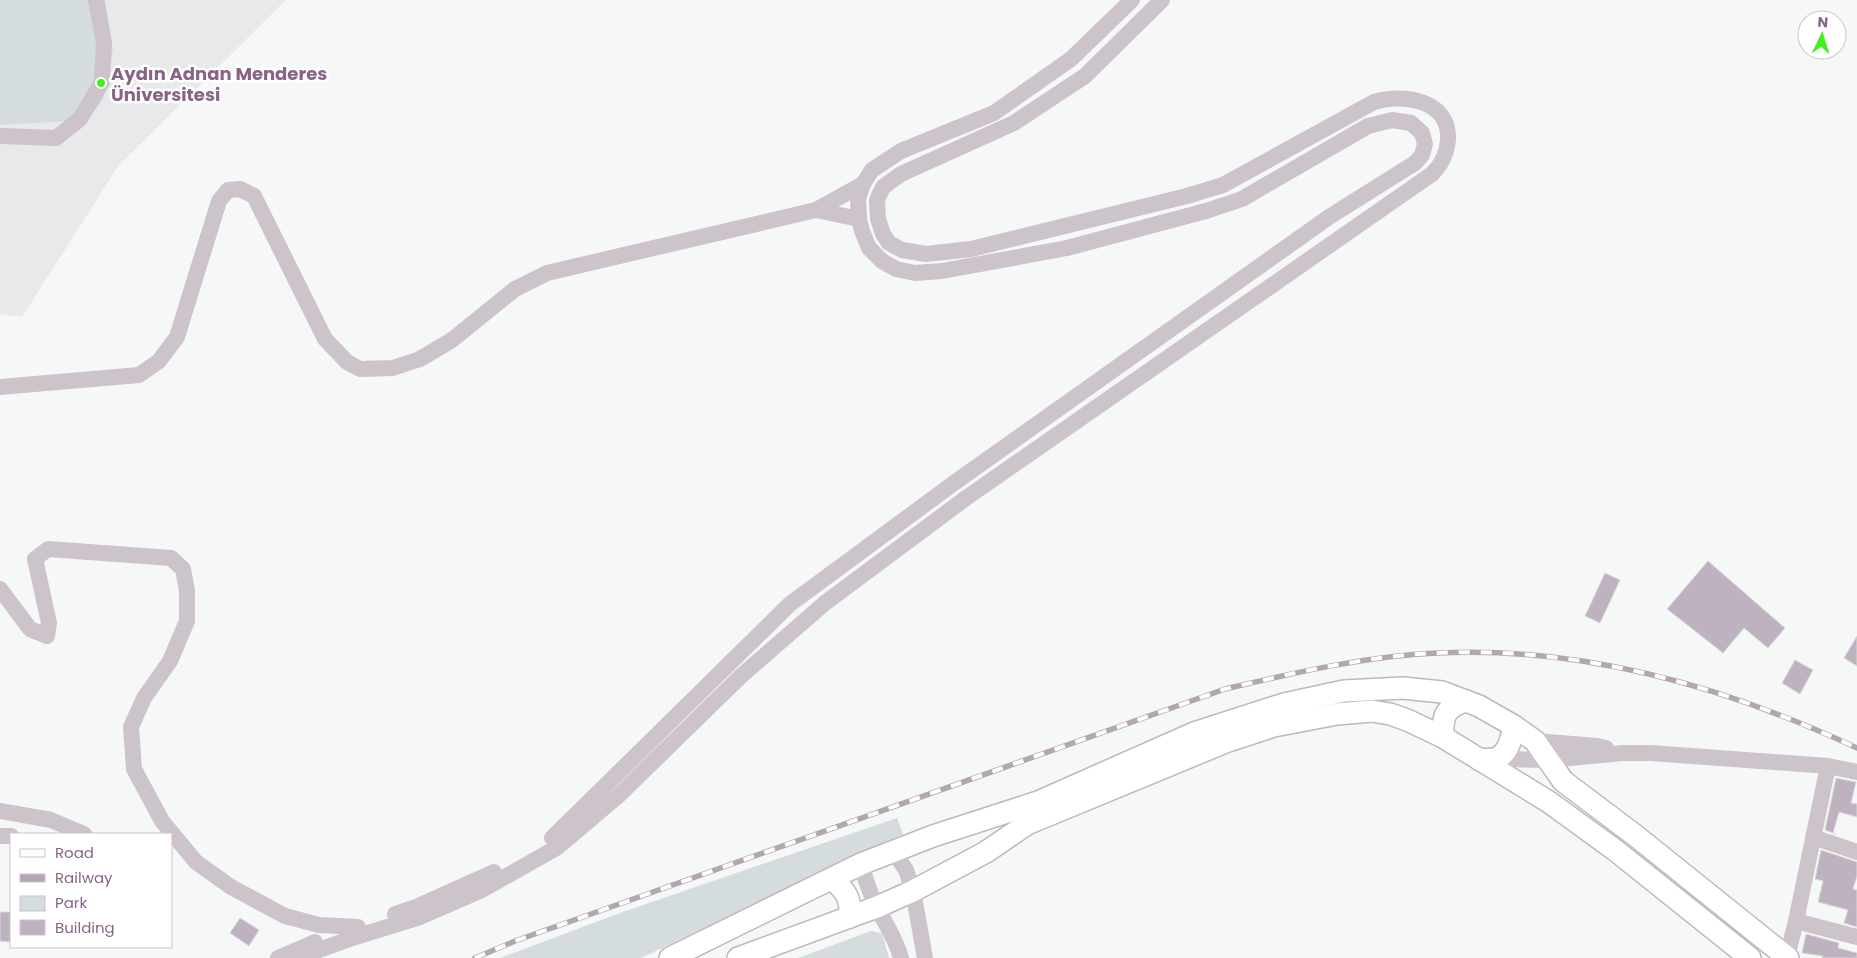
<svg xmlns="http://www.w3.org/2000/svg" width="1857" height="958" viewBox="0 0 1857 958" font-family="Poppins,sans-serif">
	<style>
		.built { fill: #e8e9ea }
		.green { fill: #d4dcde }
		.building { fill: #bfb2c0; stroke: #d7dad9 }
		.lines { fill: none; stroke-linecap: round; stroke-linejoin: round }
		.major-casing { stroke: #c0b6bf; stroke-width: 24 }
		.minor { stroke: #ccc3cb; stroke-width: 16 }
		.major { stroke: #fff; stroke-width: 21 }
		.rail-casing { stroke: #b2a6b2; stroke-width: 5.5 }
		.rail { stroke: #fff; stroke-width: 4; stroke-dasharray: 11; stroke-linecap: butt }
		.poi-dot { fill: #43ef1e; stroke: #fff; stroke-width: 2 }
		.labels { text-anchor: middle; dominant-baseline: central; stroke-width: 5; stroke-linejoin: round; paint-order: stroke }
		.poi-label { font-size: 18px; font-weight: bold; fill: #886587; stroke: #fff; text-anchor: start }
	</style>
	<rect width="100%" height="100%" fill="#f5f8f7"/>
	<path class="built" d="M0,0H286L119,165L22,317L0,314Z"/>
	<g class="green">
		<path d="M0,0H105L113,49L103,100L87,120L0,125Z"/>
		<path d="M897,818L903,834L641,958H500L617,914Z"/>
		<path d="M871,931L882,933L889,958H798Z"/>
	</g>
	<g class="building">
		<path d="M1708,561L1785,628L1768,648L1744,628L1723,653L1667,609Z"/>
		<path d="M1605,573L1620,580L1600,623L1585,616Z"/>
		<path d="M1857,636V666L1844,658Z"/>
		<path d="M1795,660L1813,670L1800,694L1782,683Z"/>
		<path d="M1836,778L1856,782L1851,803L1857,804V817L1839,812L1833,833L1836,834L1825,830Z"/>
		<path d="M1821,850L1857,862V876L1853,889L1857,890V927L1844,923L1848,910L1818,902L1823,881L1815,879Z"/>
		<path d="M0,912H11V942L0,941Z"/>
		<path d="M240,918L259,930L249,946L230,933Z"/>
		<path d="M1806,934L1839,943L1838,948L1857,953V958H1822L1823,956L1802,953Z"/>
	</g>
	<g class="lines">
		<defs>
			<g id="major">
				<path d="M1443,737C1442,716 1445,707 1466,701"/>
				<path d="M1480,760C1485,759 1492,760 1497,758C1509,753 1512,737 1514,726"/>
				<path d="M833,879C846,892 851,898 850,917"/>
				<path d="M670,958L861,864L933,836L1038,802L1194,733L1284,704L1344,691L1403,688L1442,692L1479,706L1514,726L1535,741L1563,781L1636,836L1788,958"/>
				<path d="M738,958L877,907L913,891L986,852L1027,824L1228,741L1274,726L1337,714L1372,711L1390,714L1407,720L1443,737L1549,802L1615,850L1750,958"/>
			</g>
		</defs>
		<use href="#major" class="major-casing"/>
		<g class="minor">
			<path d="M0,136L56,138L80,119L102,82L104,43L96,0"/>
			<path d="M816,210L859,219"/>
			<path d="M0,387L139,375L159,361L177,337L219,201L228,190L240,189L254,196L325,339L347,362L360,369L393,368L420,359L452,340L515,289L547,273L816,210L863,184"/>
			<path d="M0,589L30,629L47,636L49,623L35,559L48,549L171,558L183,569L187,591V621L170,661L144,698L131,727L134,769L162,821L196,862L231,887L285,916L319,925L358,927"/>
			<path d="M1535,741L1597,746L1606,748"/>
			<path d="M1496,759L1549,760L1623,753H1651L1828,766L1857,772"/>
			<path d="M0,811L51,820L84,834"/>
			<path d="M0,836H11"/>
			<path d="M1813,837L1857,852"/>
			<path d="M552,838L790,604L954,483L1329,217L1415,163L1422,155L1425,144L1422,133L1411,123L1392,120L1368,126L1242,199L1206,211L1067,248L942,271L915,273L896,269L882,261L869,248L862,231L859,219L858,199L863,184L872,170L901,151L994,113L1071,59L1132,0"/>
			<path d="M893,851L906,870L913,891L925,958"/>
			<path d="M861,864C865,878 869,892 876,905C885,924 895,936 901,958"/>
			<path d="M395,914L416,907L494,872"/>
			<path d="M1796,921L1857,937"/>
			<path d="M1787,957L1796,921L1828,766"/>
			<path d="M278,958L315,942"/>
			<path d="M303,958L311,953L352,938L420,917L480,891L558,847L618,796L741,676L825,603L966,498L1432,174C1442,164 1447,154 1448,139C1450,100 1403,93 1374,102L1223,185L1187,196L971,249L926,254L902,250L889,243L883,234L878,219L877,200L883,187L901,174L1014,123L1085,76L1162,0"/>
		</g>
		<use href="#major" class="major"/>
		<defs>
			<path id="rail" d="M475,958L515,941L1225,689C1294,673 1365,656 1437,653C1583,646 1726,687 1857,748"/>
		</defs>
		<use href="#rail" class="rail-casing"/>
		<use href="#rail" class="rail"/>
	</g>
	<circle class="poi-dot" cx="101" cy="83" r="5"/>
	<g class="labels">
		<g class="poi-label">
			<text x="111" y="73">Aydın Adnan Menderes<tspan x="111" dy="21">Üniversitesi</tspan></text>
		</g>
	</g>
	<rect x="10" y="833" width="162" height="115" fill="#ffffff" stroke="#cfc1cf"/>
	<rect x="20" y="849" width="25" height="8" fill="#ffffff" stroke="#cfc1cf"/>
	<text x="55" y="858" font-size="15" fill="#886587">Road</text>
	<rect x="20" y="874" width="25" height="8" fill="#b2a6b2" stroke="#cfc1cf"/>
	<text x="55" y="883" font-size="15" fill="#886587">Railway</text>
	<rect x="20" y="896" width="25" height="15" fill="#d4dcde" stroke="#cfc1cf"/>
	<text x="55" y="908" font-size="15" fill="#886587">Park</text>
	<rect x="20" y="920" width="25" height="15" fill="#bfb2c0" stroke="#cfc1cf"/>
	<text x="55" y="933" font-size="15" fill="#886587">Building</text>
	<g transform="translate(1822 35) rotate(4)"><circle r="24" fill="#ffffff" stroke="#cfc1cf"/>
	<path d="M0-4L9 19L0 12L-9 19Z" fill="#43ef1e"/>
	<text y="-8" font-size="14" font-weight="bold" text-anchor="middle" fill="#886587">N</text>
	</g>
</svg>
